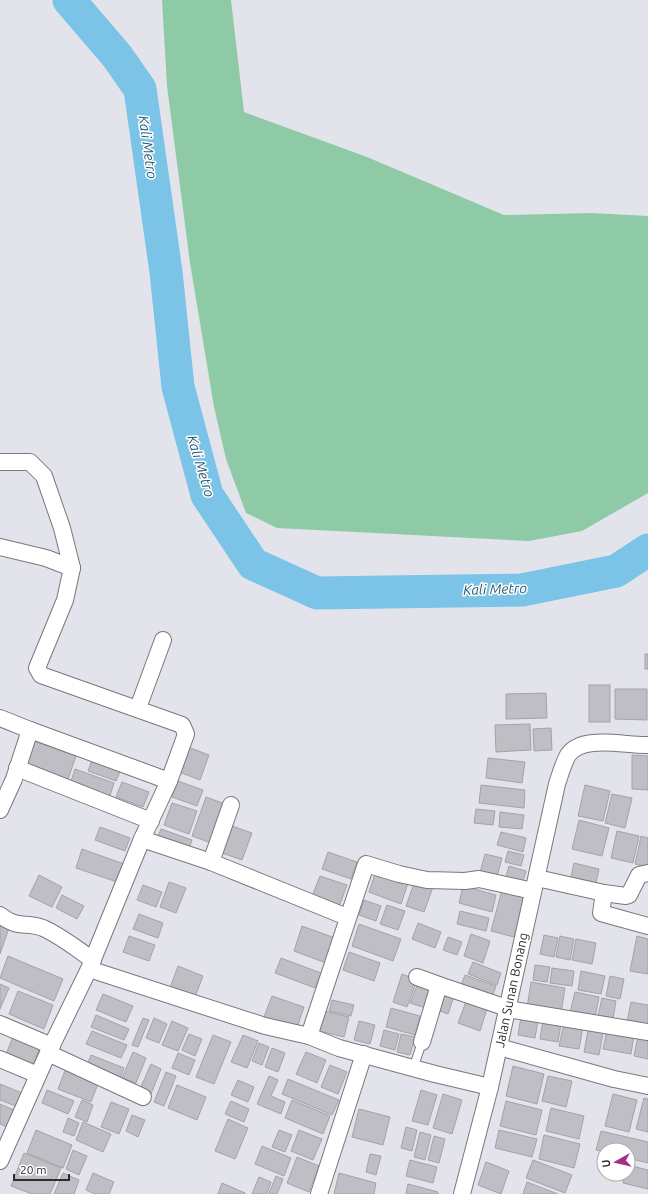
<svg xmlns="http://www.w3.org/2000/svg" width="648" height="1194" viewBox="0 0 648 1194" font-family="Ubuntu,sans-serif">
	<style>
		.green { fill: #8fcaa6 }
		.lines { fill: none; stroke-linecap: round; stroke-linejoin: round }
		.river { stroke: #7cc3e8; stroke-width: 33 }
		.building { fill: #bfbec4; stroke: #a3a2a8 }
		.service-casing { stroke: #77787d; stroke-width: 10 }
		.minor-casing { stroke: #77787d; stroke-width: 18 }
		.service { stroke: #fff; stroke-width: 8 }
		.minor { stroke: #fff; stroke-width: 16 }
		.labels { text-anchor: middle; dominant-baseline: central; stroke-width: 3; stroke-linejoin: round; paint-order: stroke }
		.street-label { font-size: 13px; fill: #2e2e30; stroke: #fff }
		.water-label { font-size: 14px; font-style: italic; fill: #255b75; stroke: #fff }
	</style>
	<rect width="100%" height="100%" fill="#e3e4eb"/>
	<path class="green" d="M162,0H231L244,112L367,157L504,215L591,213L648,216V493L582,531L529,541L277,528L246,513L226,459L214,407L190,263L167,86Z"/>
	<g class="lines">
		<path class="river" d="M69,0L117,56L140,89L166,272L178,387L207,495L253,564L317,593L522,590L616,571L648,550"/>
	</g>
	<g class="building">
		<rect x="645" y="654" width="3" height="15"/>
		<rect x="589" y="685" width="21" height="37"/>
		<path d="M615,689H647V720L615,719Z"/>
		<path d="M546,693L547,718L506,719V694Z"/>
		<path d="M530,724L531,750L496,752L495,725Z"/>
		<path d="M551,728L552,750L534,751L533,729Z"/>
		<path d="M31,740L76,756L68,779L23,762Z"/>
		<path d="M188,747L209,755L200,780L179,772Z"/>
		<path d="M632,755L648,756V790L632,789Z"/>
		<path d="M93,757L122,767L116,781L88,771Z"/>
		<path d="M488,758L525,762L522,783L486,778Z"/>
		<path d="M75,769L114,783L109,799L70,784Z"/>
		<path d="M178,781L203,790L197,806L172,797Z"/>
		<path d="M122,782L149,792L143,807L116,797Z"/>
		<path d="M481,785L525,790L524,808L479,803Z"/>
		<path d="M585,785L610,791L603,821L578,816Z"/>
		<path d="M612,794L632,798L625,828L605,823Z"/>
		<path d="M206,797L225,804L211,843L192,836Z"/>
		<path d="M172,803L197,811L189,834L164,825Z"/>
		<path d="M476,809L495,811L493,825L474,823Z"/>
		<path d="M500,812L524,815L522,829L499,827Z"/>
		<path d="M579,820L609,828L602,856L572,849Z"/>
		<path d="M232,826L252,833L242,860L222,853Z"/>
		<path d="M100,827L130,838L125,851L95,840Z"/>
		<path d="M161,829L192,840L188,852L156,841Z"/>
		<path d="M617,831L639,836L633,863L611,858Z"/>
		<path d="M501,832L526,838L523,852L497,845Z"/>
		<path d="M641,836L648,838V867L635,864Z"/>
		<path d="M82,849L124,864L117,882L76,868Z"/>
		<path d="M508,851L524,855L521,866L505,862Z"/>
		<path d="M328,852L357,862L351,879L322,869Z"/>
		<path d="M485,854L502,858L496,880L479,876Z"/>
		<path d="M574,863L599,869L595,887L570,881Z"/>
		<path d="M509,866L526,871L522,885L505,881Z"/>
		<path d="M376,871L408,883L401,904L369,892Z"/>
		<path d="M39,875L62,887L52,907L29,896Z"/>
		<path d="M320,876L347,885L338,909L311,899Z"/>
		<path d="M415,881L433,887L424,912L406,906Z"/>
		<path d="M169,882L186,888L176,913L160,907Z"/>
		<path d="M143,885L162,892L156,907L137,900Z"/>
		<path d="M463,886L496,895L492,912L459,903Z"/>
		<path d="M502,890L525,896L514,937L491,931Z"/>
		<path d="M62,895L84,906L77,919L56,908Z"/>
		<path d="M364,900L381,906L376,921L359,915Z"/>
		<path d="M387,905L405,911L398,930L380,924Z"/>
		<path d="M460,911L489,918L486,931L457,924Z"/>
		<path d="M139,914L163,923L158,938L133,929Z"/>
		<path d="M418,923L441,932L435,948L412,939Z"/>
		<path d="M359,924L401,939L393,961L352,946Z"/>
		<path d="M0,925L9,928L0,954Z"/>
		<path d="M302,926L335,938L326,963L294,951Z"/>
		<path d="M471,934L490,941L483,963L464,956Z"/>
		<path d="M544,935L558,938L554,957L540,954Z"/>
		<path d="M129,936L155,945L149,961L123,952Z"/>
		<path d="M560,936L574,939L570,960L556,957Z"/>
		<path d="M637,936L648,939V974L630,971Z"/>
		<path d="M448,937L462,942L457,955L443,950Z"/>
		<path d="M576,939L596,943L592,964L572,960Z"/>
		<path d="M349,952L380,963L374,981L343,970Z"/>
		<path d="M8,956L63,979L54,1001L0,978Z"/>
		<path d="M281,958L321,973L315,988L275,973Z"/>
		<path d="M473,962L501,973L497,985L468,974Z"/>
		<path d="M535,965L550,967L547,982L533,980Z"/>
		<path d="M178,966L203,976L195,997L170,988Z"/>
		<path d="M552,968L574,971L572,986L550,983Z"/>
		<path d="M581,971L605,976L601,994L578,990Z"/>
		<path d="M402,974L417,980L407,1007L393,1002Z"/>
		<path d="M465,975L496,986L491,1000L460,988Z"/>
		<path d="M610,976L624,979L620,999L606,996Z"/>
		<path d="M531,982L565,988L561,1013L527,1008Z"/>
		<path d="M418,983L433,989L426,1008L410,1003Z"/>
		<path d="M0,984L9,988L0,1009Z"/>
		<path d="M18,991L53,1005L44,1029L9,1014Z"/>
		<path d="M440,991L454,996L448,1014L434,1009Z"/>
		<path d="M575,992L599,997L595,1018L570,1013Z"/>
		<path d="M103,994L133,1006L126,1022L96,1010Z"/>
		<path d="M272,996L304,1007L297,1028L264,1017Z"/>
		<path d="M602,998L616,1001L613,1019L598,1016Z"/>
		<path d="M467,999L488,1006L480,1031L458,1023Z"/>
		<path d="M332,1000L354,1005L351,1016L329,1011Z"/>
		<path d="M631,1002L648,1005V1026L627,1022Z"/>
		<path d="M391,1008L420,1016L415,1035L386,1027Z"/>
		<path d="M324,1011L349,1017L344,1037L319,1031Z"/>
		<path d="M96,1015L129,1029L124,1040L91,1027Z"/>
		<path d="M521,1017L538,1020L535,1038L518,1035Z"/>
		<path d="M143,1018L149,1020L138,1047L132,1045Z"/>
		<path d="M154,1018L167,1024L159,1043L146,1038Z"/>
		<path d="M543,1020L561,1024L558,1042L540,1039Z"/>
		<path d="M172,1021L188,1028L178,1051L162,1045Z"/>
		<path d="M359,1021L375,1025L370,1044L354,1040Z"/>
		<path d="M564,1023L583,1027L579,1049L559,1046Z"/>
		<path d="M589,1025L604,1028L599,1055L584,1052Z"/>
		<path d="M384,1030L399,1034L395,1050L380,1046Z"/>
		<path d="M607,1030L634,1035L631,1054L603,1049Z"/>
		<path d="M92,1031L127,1045L121,1058L86,1044Z"/>
		<path d="M14,1034L41,1045L32,1068L5,1057Z"/>
		<path d="M189,1034L202,1039L195,1056L182,1050Z"/>
		<path d="M401,1034L415,1037L410,1055L397,1052Z"/>
		<path d="M213,1035L231,1042L214,1084L196,1077Z"/>
		<path d="M243,1035L258,1041L247,1068L231,1062Z"/>
		<path d="M638,1036L648,1038V1059L634,1056Z"/>
		<path d="M259,1043L269,1047L262,1065L252,1061Z"/>
		<path d="M272,1048L285,1053L278,1072L265,1067Z"/>
		<path d="M133,1052L146,1058L136,1083L122,1078Z"/>
		<path d="M306,1052L326,1060L317,1083L296,1074Z"/>
		<path d="M178,1053L195,1060L189,1075L172,1068Z"/>
		<path d="M91,1055L124,1068L119,1081L86,1068Z"/>
		<path d="M151,1064L161,1069L151,1094L140,1089Z"/>
		<path d="M330,1065L347,1072L338,1094L321,1087Z"/>
		<path d="M513,1066L544,1074L537,1104L506,1096Z"/>
		<path d="M66,1068L99,1081L91,1102L58,1089Z"/>
		<path d="M166,1072L176,1076L164,1106L154,1102Z"/>
		<path d="M269,1076L278,1080L271,1096L285,1102L281,1114L257,1104Z"/>
		<path d="M548,1076L572,1081L566,1107L542,1101Z"/>
		<path d="M288,1079L339,1100L332,1115L282,1094Z"/>
		<path d="M238,1080L254,1087L248,1102L231,1095Z"/>
		<path d="M0,1084L22,1093L16,1106L0,1100Z"/>
		<path d="M177,1085L206,1097L197,1120L168,1108Z"/>
		<path d="M47,1090L74,1101L68,1114L42,1103Z"/>
		<path d="M421,1090L437,1095L428,1125L412,1121Z"/>
		<path d="M443,1094L462,1100L452,1134L433,1128Z"/>
		<path d="M613,1094L637,1100L629,1132L605,1126Z"/>
		<path d="M644,1098L648,1099V1132L636,1129Z"/>
		<path d="M82,1100L93,1105L87,1122L75,1117Z"/>
		<path d="M292,1100L330,1116L323,1134L285,1118Z"/>
		<path d="M231,1101L249,1109L244,1122L225,1114Z"/>
		<path d="M506,1101L542,1110L536,1135L500,1126Z"/>
		<path d="M111,1102L129,1109L119,1134L101,1127Z"/>
		<path d="M0,1104L14,1110L7,1127L0,1124Z"/>
		<path d="M551,1108L584,1116L579,1139L546,1131Z"/>
		<path d="M359,1109L390,1117L383,1145L352,1137Z"/>
		<path d="M132,1115L145,1120L138,1137L126,1131Z"/>
		<path d="M68,1118L79,1123L74,1136L63,1132Z"/>
		<path d="M228,1119L248,1128L235,1159L215,1151Z"/>
		<path d="M83,1122L111,1134L103,1152L76,1140Z"/>
		<path d="M406,1127L417,1130L412,1151L401,1148Z"/>
		<path d="M36,1130L72,1145L63,1168L27,1153Z"/>
		<path d="M279,1130L292,1135L285,1152L272,1147Z"/>
		<path d="M299,1130L322,1139L313,1160L291,1151Z"/>
		<path d="M499,1130L537,1139L532,1157L495,1148Z"/>
		<path d="M601,1131L648,1142V1163L628,1158V1150H604V1152L596,1150Z"/>
		<path d="M420,1132L431,1135L425,1160L414,1157Z"/>
		<path d="M544,1135L580,1144L574,1168L539,1159Z"/>
		<path d="M434,1136L445,1139L439,1163L428,1160Z"/>
		<path d="M262,1146L291,1158L284,1176L255,1164Z"/>
		<path d="M73,1150L87,1156L79,1175L66,1169Z"/>
		<path d="M24,1153L61,1168L50,1194H32L11,1186Z"/>
		<path d="M370,1154L381,1156L376,1175L366,1172Z"/>
		<path d="M297,1157L319,1166L309,1192L287,1183Z"/>
		<path d="M410,1160L437,1167L433,1183L406,1176Z"/>
		<path d="M533,1160L572,1175L565,1193L526,1178Z"/>
		<path d="M486,1162L509,1171L501,1194L478,1185Z"/>
		<path d="M628,1165L648,1170V1189L623,1183L625,1174H628Z"/>
		<path d="M63,1173L79,1180L74,1194H54Z"/>
		<path d="M93,1173L114,1182L109,1194H95L86,1190Z"/>
		<path d="M339,1173L376,1183L374,1194H334Z"/>
		<path d="M276,1176L283,1179L277,1194H270L269,1193Z"/>
		<path d="M259,1177L271,1182L267,1194H252Z"/>
		<path d="M527,1182L558,1194H523Z"/>
		<path d="M222,1183L245,1193V1194H218Z"/>
		<path d="M408,1184L438,1192V1194H406Z"/>
	</g>
	<g class="lines">
		<defs>
			<path id="service" d="M413,1069L422,1042"/>
			<g id="minor">
				<path d="M0,462H30L44,476L62,528L72,568"/>
				<path d="M0,547L46,558L72,568L65,600L37,668L41,675L182,725L186,734L169,781L142,839L89,969L48,1053L0,1161"/>
				<path d="M138,708L163,640"/>
				<path d="M0,718L30,730L14,779L0,810"/>
				<path d="M30,730L169,781"/>
				<path d="M17,768L151,821"/>
				<path d="M142,839L211,862L347,917"/>
				<path d="M211,862L231,805"/>
				<path d="M537,878L604,893L601,913L648,926"/>
				<path d="M604,893L626,896L629,895L639,875L648,873"/>
				<path d="M0,915C19,930 26,921 43,928C61,936 77,949 93,960"/>
				<path d="M89,969L265,1026L309,1036L339,1048L435,1074L490,1087"/>
				<path d="M417,977L439,985"/>
				<path d="M507,1009L648,1032"/>
				<path d="M0,1024L52,1046"/>
				<path d="M309,1036L366,864L399,874L427,880L465,881L479,879L533,891"/>
				<path d="M422,1042L439,985L507,1008"/>
				<path d="M499,1047L614,1079L648,1086"/>
				<path d="M48,1053L143,1097"/>
				<path d="M0,1059L38,1075"/>
				<path d="M319,1194L364,1054"/>
				<path d="M462,1194L490,1087L557,784C560,775 563,764 568,755C582,734 626,746 648,745"/>
			</g>
		</defs>
		<use href="#service" class="service-casing"/>
		<use href="#minor" class="minor-casing"/>
		<use href="#service" class="service"/>
		<use href="#minor" class="minor"/>
	</g>
	<g class="labels">
		<g class="street-label">
			<text transform="translate(511 990) rotate(-78)">Jalan Sunan Bonang</text>
		</g>
		<g class="water-label">
			<text transform="translate(148 147) rotate(82)">Kali Metro</text>
			<text transform="translate(201 466) rotate(73)">Kali Metro</text>
			<text transform="translate(495 589) rotate(-2)">Kali Metro</text>
		</g>
	</g>
	<g transform="translate(616 1162) rotate(262)"><circle r="19" fill="#ffffff" stroke="#ababac"/>
	<path d="M0-3L7 15L0 10L-7 15Z" fill="#a63089"/>
	<text y="-6" font-size="11" font-weight="bold" text-anchor="middle" fill="#2e2e30">U</text>
	</g>
	<path d="M14 1174v6h55v-6" fill="none" stroke="#2e2e30" stroke-width="2"/>
	<text x="20" y="1174" font-size="12" fill="#2e2e30" stroke="#ffffff" stroke-width="3" paint-order="stroke">20 m</text>
</svg>
